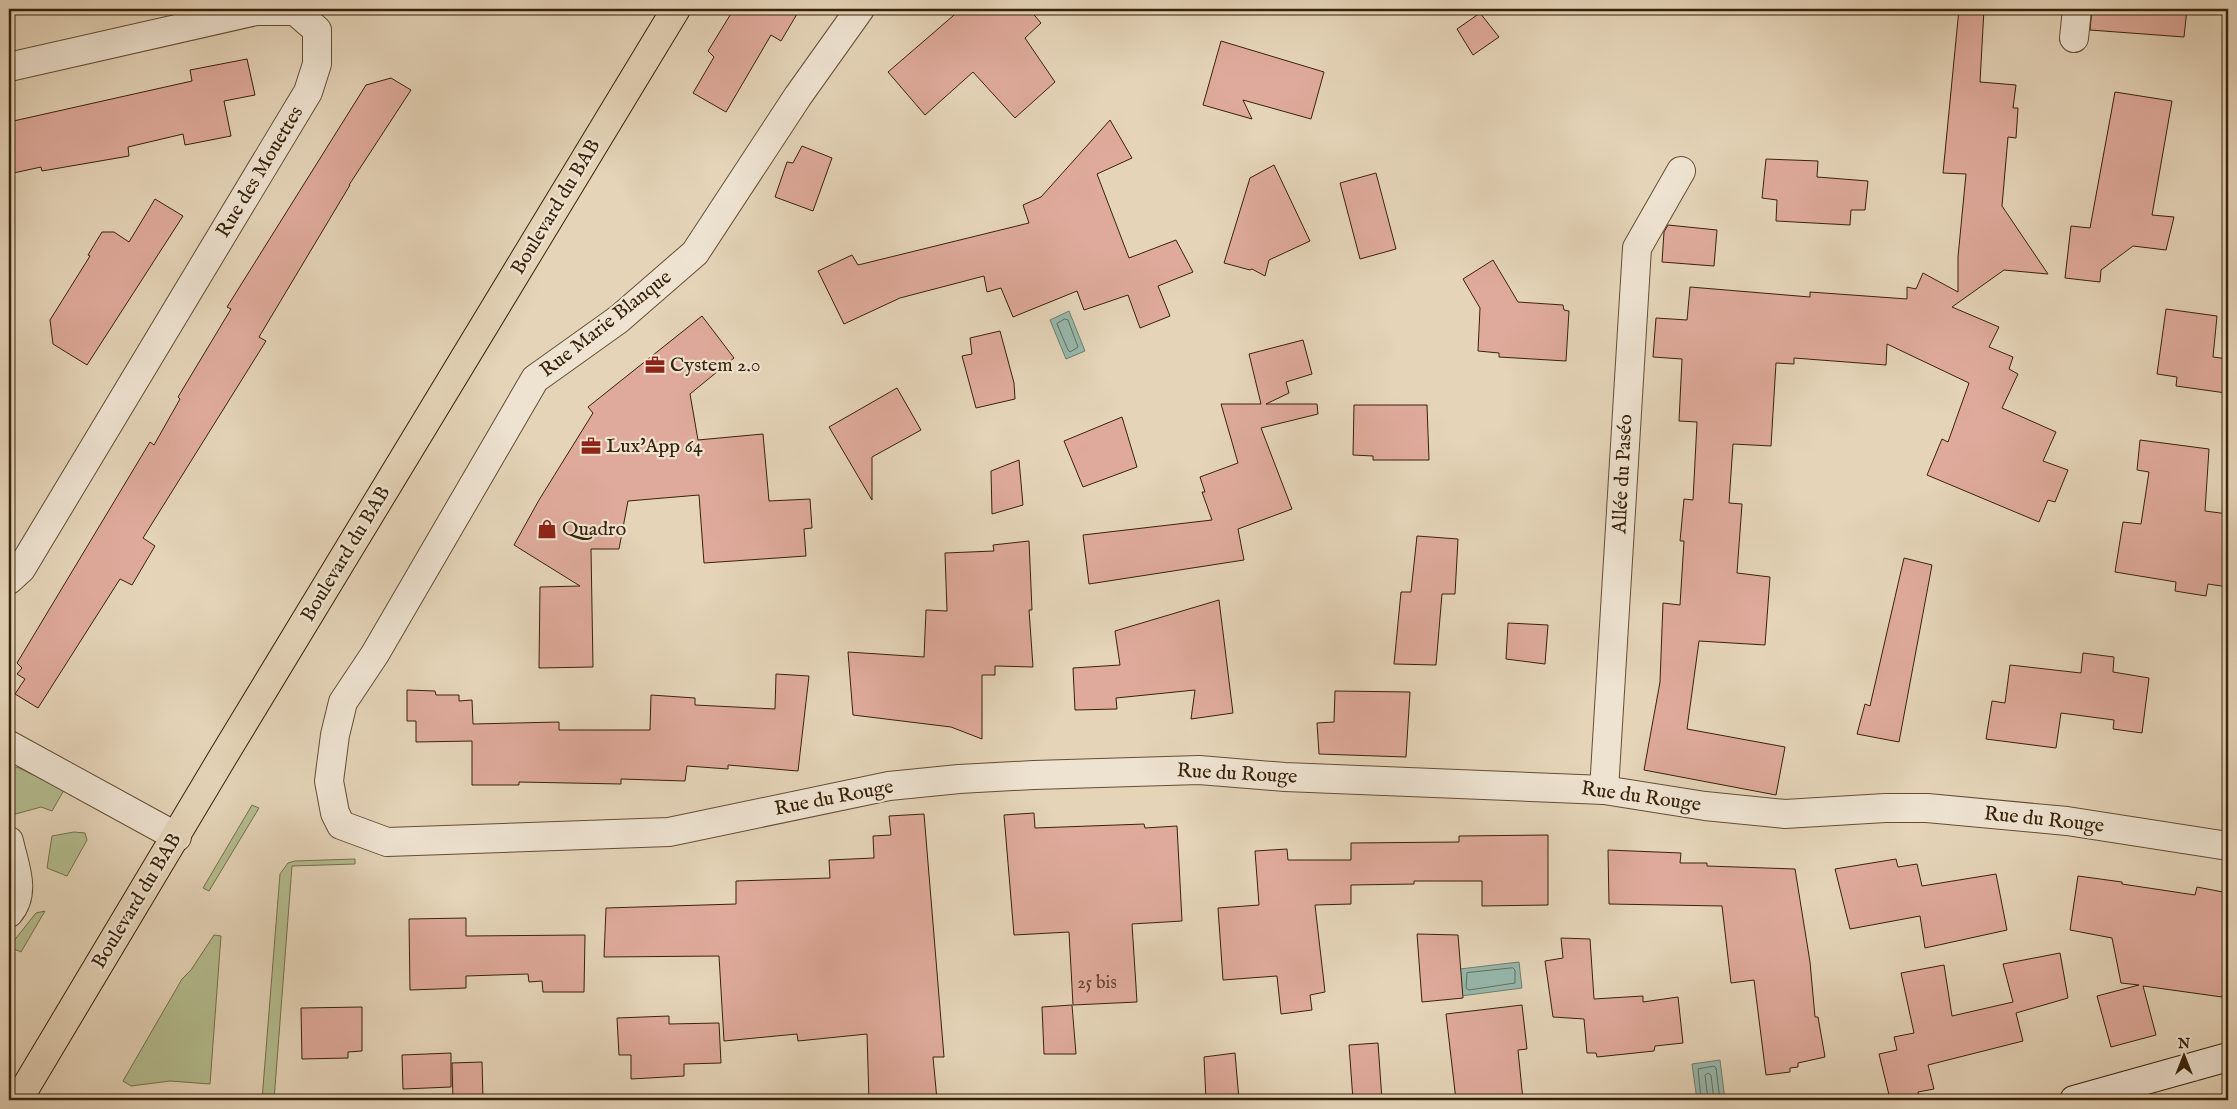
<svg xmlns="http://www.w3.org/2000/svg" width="2237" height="1109" viewBox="0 0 2237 1109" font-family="'IM FELL English',serif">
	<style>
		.green { fill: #b4bd90; stroke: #76704c }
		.water { fill: #96b8ad; stroke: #707c6b }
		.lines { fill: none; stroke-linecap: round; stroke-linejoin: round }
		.shore { stroke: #676d5b; stroke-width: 1 }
		.building { fill: #dfaa9b; stroke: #382209 }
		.street-casing { stroke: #634e35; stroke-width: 30 }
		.secondary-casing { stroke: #382209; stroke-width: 30 }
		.primary-casing { stroke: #382209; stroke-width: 30 }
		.street { stroke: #eee3d1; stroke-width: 28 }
		.secondary { stroke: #eee3d1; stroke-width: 28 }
		.primary { stroke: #e5d4b8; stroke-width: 28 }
		.labels { text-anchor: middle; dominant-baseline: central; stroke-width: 4.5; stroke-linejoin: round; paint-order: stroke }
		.number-label { font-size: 18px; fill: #62442e }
		.street-label { font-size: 20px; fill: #382209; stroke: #eee3d1 }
		.poi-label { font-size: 20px; fill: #382209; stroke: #eee3d1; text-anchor: start }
	</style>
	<rect width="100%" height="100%" fill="#e5d4b8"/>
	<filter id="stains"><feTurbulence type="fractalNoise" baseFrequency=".004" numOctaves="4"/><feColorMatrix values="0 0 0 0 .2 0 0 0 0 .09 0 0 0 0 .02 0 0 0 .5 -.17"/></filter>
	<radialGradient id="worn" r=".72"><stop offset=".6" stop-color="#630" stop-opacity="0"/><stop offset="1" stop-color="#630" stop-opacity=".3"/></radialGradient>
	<g class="green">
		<path d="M17,767L64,790L52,811L41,807L12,815L9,802V771Z"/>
		<path d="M252,805L259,808L209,891L203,888Z"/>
		<path d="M74,832L85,833L87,840L67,876L47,868L52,836Z"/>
		<path d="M355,859V864L292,866L274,1100H262L280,874L288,863L295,861Z"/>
		<path d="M45,911L21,952L9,947L36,913Z"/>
		<path d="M214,935L221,936L210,1084L170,1081L131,1086L123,1081L182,979L191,970Z"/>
	</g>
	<g class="water">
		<path d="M1069,311L1085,351L1066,359L1050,320Z"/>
		<path d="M1519,962L1522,988L1461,996L1460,969Z"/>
		<path d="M1720,1060L1725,1100H1697L1692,1064Z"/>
	</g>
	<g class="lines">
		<g class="shore">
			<path d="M1065,319L1068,320L1078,347L1070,352L1068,350L1057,324Z"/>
			<path d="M1513,968L1515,970V983L1469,990L1466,988L1467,973Z"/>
			<path d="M1701,1100L1698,1069L1714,1066L1716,1068L1720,1100"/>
			<path d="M1708,1100L1705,1075L1708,1073L1711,1075L1714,1100"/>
		</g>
	</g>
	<g class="building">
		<path d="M726,9H800L781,41L771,35L726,112L693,93L714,57L708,51L732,12Z"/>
		<path d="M961,9H1029L1041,23L1025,38L1055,82L1015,118L973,72L925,115L888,72Z"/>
		<path d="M1959,9H1984L1980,82L2016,85L2013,108H2018L2016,138L2008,137L2002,206L2048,274L2004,270L1952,307L1999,327L1989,347L2013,357L2009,369L2018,374L2002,408L2056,432L2043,461L2068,470L2055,502L2048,500L2039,522L1927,475L1942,439L1948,442L1969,383L1887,344L1886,365L1794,358V364L1776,363L1771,446L1733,444L1729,503L1742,504L1737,573L1770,577L1765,645L1699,641L1687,729L1785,747L1776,795L1644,770L1660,682L1663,603L1680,605L1684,541H1680L1684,499L1693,500L1697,422L1679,421L1682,359L1653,357L1656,318L1687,320L1690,287L1810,297V292L1907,299V287L1916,289L1923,273L1958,292V257L1966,174L1943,173Z"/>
		<path d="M2092,9H2187L2184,37L2090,30Z"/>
		<path d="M1480,13L1499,37L1473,55L1457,29Z"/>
		<path d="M1221,41L1324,72L1311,119L1243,100L1252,119L1203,105Z"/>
		<path d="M247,59L255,95L224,101L231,136L185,145L183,134L128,147L129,156L42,171L41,167L9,174V122L192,81L190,70Z"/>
		<path d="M391,78L411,90L349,185H350L259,337L266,341L143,538L155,546L132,585L120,579L38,708L15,694L25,679L17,674L22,668L17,663L150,442L154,445L180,399L178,397L231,309L227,307L366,85Z"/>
		<path d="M2115,92L2172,101L2152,215L2174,217L2166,250L2133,246L2101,270L2100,282L2065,278L2071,226L2090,228Z"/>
		<path d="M1110,120L1132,158L1097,174L1129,258L1176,240L1193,272L1158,286L1170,316L1140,328L1128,295L1084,310L1077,291L1013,317L1001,288L987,292L984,276L900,298L844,324L818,271L852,255L858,265L1029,223L1023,205L1041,197Z"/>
		<path d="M802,146L832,158L813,211L775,197L787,162L793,163Z"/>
		<path d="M1766,159L1818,161L1817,177L1868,181L1865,210H1851L1850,225L1776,221L1777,200L1762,198Z"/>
		<path d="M1274,165L1310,241L1269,260L1265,276L1252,269L1250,270L1224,263L1250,178Z"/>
		<path d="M1376,173L1396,249L1360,259L1340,183Z"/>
		<path d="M155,199L183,216L87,365L53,344L50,320L90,256L88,255L102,232H114L129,242Z"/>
		<path d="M1668,225L1717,230L1714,266L1662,262L1664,232Z"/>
		<path d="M1493,260L1518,302L1563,305L1564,310L1569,311L1566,361L1499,357V353L1478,351L1480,308L1463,279Z"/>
		<path d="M2166,309L2217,316L2213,357L2228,359L2226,393L2176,386L2177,377L2157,374Z"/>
		<path d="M702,316L734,358L690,394L698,440L763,434L769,501L810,499L812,528L804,529L806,556L704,563L699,495L628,501L619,549H591L593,667L539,668L540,587L580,586L514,545L539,500L593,413L588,407Z"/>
		<path d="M1000,331L1014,383L1015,399L976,408L962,356L972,354L970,338Z"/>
		<path d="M1303,340L1312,374L1286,382L1289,393L1266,404H1317L1318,414L1261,428L1292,509L1238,529L1244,560L1089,584L1083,535L1212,520L1202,492H1205L1200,477L1238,463L1221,404H1261L1249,354Z"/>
		<path d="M897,388L921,430L872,457V500L829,427Z"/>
		<path d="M1354,405H1427L1429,460H1373V456L1353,455Z"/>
		<path d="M1122,417L1137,467L1083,487L1064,441Z"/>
		<path d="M2140,440L2209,449L2205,511L2228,514V587L2208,584L2206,596L2175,591L2176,582L2115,572L2123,522L2141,524L2149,472L2137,470Z"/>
		<path d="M1019,460L1023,505L992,514L991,471Z"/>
		<path d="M1417,536L1458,539L1455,594H1442L1436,665L1394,664L1401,592H1411Z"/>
		<path d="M1029,541L1032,610H1029L1033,667L995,666V675H982V739L951,727L853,715L848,652L924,657L926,610L947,611L945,553L994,551L993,545Z"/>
		<path d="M1904,558L1932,565L1899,742L1857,734L1865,704L1870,706Z"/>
		<path d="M1219,600L1233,713L1191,719L1195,690L1116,698L1117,709L1075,710L1073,668L1120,665L1115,631Z"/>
		<path d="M1508,623L1548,625L1545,664L1506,659Z"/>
		<path d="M2083,653L2114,657L2113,672L2149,678L2142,733L2113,729L2114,720L2061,713L2056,748L1986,739L1992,701L2005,703L2010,665L2081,673Z"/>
		<path d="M776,674L809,676L798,771L728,765V769L687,766L685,781L621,779V784L519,782V785H472V741L416,742V721H407V690L435,691L436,695H459V701L472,700L473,724L559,722V730H650L651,695L695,698V705L775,709Z"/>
		<path d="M1335,691L1410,692L1406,757L1319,754L1317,723L1334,722Z"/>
		<path d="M1034,813L1035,828L1144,824L1145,828L1177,826L1182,921L1132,924L1137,1002L1073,1005L1069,932L1014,935L1004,815Z"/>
		<path d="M924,814L944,1057H933L937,1100H869L867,1034L798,1041L797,1034L724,1041L719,956L604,957L606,908L736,904V881L830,878L829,860L874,858L873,836L891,835L889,816Z"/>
		<path d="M1548,835V905L1482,906V881H1414V884L1351,885V904L1315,905L1325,992L1310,995L1312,1010L1281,1014L1277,976L1223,980L1218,908L1259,905L1255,851L1287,849L1288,860H1351V843L1459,842V836Z"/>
		<path d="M1608,850L1681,853L1680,863H1707V866L1795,869L1810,962L1815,1017H1818L1825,1057L1798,1063V1067L1790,1068V1072L1766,1075L1754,980L1731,983L1722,906L1609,904Z"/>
		<path d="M1896,859L1898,867L1917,864L1922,886L1996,874L2007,930L1925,948L1920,916L1850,929L1835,869Z"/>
		<path d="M2078,876L2122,882V884L2195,895L2197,887L2228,893V965L2222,997L2143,986L2156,1035L2111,1047L2097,996L2139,985L2121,983L2112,938L2070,930Z"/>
		<path d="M466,918V936L585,935L584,992H543L542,981L529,982L528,974L466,976V988L410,990L409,919Z"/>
		<path d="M1417,934L1458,935L1463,998L1422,1002Z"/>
		<path d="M1561,938L1590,939L1594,999L1643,996V1002L1678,997L1683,1043L1655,1046L1654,1051L1597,1057L1596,1053H1587L1584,1019L1553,1017L1545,961L1563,958Z"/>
		<path d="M2060,953L2068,998L2016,1013L2023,1041L1928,1065L1934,1089L1918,1092L1920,1100L1890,1099L1879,1054L1897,1050L1894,1037L1914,1033L1901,973L1944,965L1952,1016L2013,1002L2003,964Z"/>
		<path d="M1072,1005L1076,1054H1044L1042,1007Z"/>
		<path d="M1522,1005L1527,1049L1518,1050L1523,1100H1456L1446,1014Z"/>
		<path d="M362,1007V1051L348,1052V1058L302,1059L301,1008Z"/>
		<path d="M669,1016V1024L719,1023L721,1063L684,1064V1076L631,1079V1055H619L617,1018Z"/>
		<path d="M1378,1043L1382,1100H1353L1349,1045Z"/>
		<path d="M451,1053V1087L403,1089L402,1055Z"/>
		<path d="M1235,1053L1239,1100H1206L1204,1057Z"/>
		<path d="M482,1062L483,1100H453L452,1063Z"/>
	</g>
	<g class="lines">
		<defs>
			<g id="street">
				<path d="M860,9L798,96L695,253L619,319L535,379L375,654L343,702L335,735L329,781L335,813L341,825L387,842L669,832L889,786L959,779L1034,775L1199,770L1285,777L1604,790L1705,806L1785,814L1885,808H1927L2067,821L2228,846"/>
				<path d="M2074,38L2077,9"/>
				<path d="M9,67L256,11H295L317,30V64L308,92L21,569L9,580"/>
				<path d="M9,745L177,837"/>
				<path d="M1604,790L1637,248L1681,171"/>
				<path d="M9,841C14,865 27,892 9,913"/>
			</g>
			<path id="secondary" d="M2074,1100L2228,1057"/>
			<path id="primary" d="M18,1100L221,760L676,9"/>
		</defs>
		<use href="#street" class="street-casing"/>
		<use href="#secondary" class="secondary-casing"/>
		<use href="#primary" class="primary-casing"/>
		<use href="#street" class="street"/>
		<use href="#secondary" class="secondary"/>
		<use href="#primary" class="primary"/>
	</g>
	<defs>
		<symbol id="office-bare" viewBox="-9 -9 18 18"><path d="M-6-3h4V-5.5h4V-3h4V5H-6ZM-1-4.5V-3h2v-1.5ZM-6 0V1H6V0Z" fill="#8f2418" stroke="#eee3d1" stroke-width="2.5" paint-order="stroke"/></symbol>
		<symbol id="shop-bare" viewBox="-9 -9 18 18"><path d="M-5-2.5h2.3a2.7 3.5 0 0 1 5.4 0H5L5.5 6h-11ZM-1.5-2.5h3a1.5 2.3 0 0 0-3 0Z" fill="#8f2418" stroke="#eee3d1" stroke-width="2.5" paint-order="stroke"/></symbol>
	</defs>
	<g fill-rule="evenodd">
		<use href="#office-bare" x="641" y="351" width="28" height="28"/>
		<use href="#office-bare" x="577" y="432" width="28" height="28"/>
		<use href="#shop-bare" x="533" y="515" width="28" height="28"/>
	</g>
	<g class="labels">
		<g class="number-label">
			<text x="1097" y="983">25 bis</text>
		</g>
		<g class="street-label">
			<text transform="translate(260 172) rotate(-59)">Rue des Mouettes</text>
			<text transform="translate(556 207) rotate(-59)">Boulevard du BAB</text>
			<text transform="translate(606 324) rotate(-38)">Rue Marie Blanque</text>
			<text transform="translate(1623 474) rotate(-87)">Allée du Paséo</text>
			<text transform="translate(346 554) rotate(-59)">Boulevard du BAB</text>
			<text transform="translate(1237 774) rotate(3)">Rue du Rouge</text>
			<text transform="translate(1641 797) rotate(8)">Rue du Rouge</text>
			<text transform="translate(834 798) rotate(-11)">Rue du Rouge</text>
			<text transform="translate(2044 820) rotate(6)">Rue du Rouge</text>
			<text transform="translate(137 901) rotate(-59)">Boulevard du BAB</text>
		</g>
		<g class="poi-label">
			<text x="670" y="365">Cystem 2.0</text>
			<text x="606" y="446">Lux'App 64</text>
			<text x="562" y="529">Quadro</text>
		</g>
	</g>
	<rect width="2237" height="1109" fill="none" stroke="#e5d4b8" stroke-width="30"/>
	<rect x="10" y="10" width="2217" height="1089" fill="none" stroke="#382209" stroke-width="2.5"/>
	<rect x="15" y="15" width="2207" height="1079" fill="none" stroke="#382209"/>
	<g transform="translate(2184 1056)" stroke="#eee3d1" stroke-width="4" paint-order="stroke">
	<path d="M0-4L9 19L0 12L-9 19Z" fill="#382209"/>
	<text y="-8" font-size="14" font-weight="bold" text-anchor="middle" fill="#382209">N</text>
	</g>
	<rect width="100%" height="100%" filter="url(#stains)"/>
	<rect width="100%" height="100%" fill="url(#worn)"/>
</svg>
